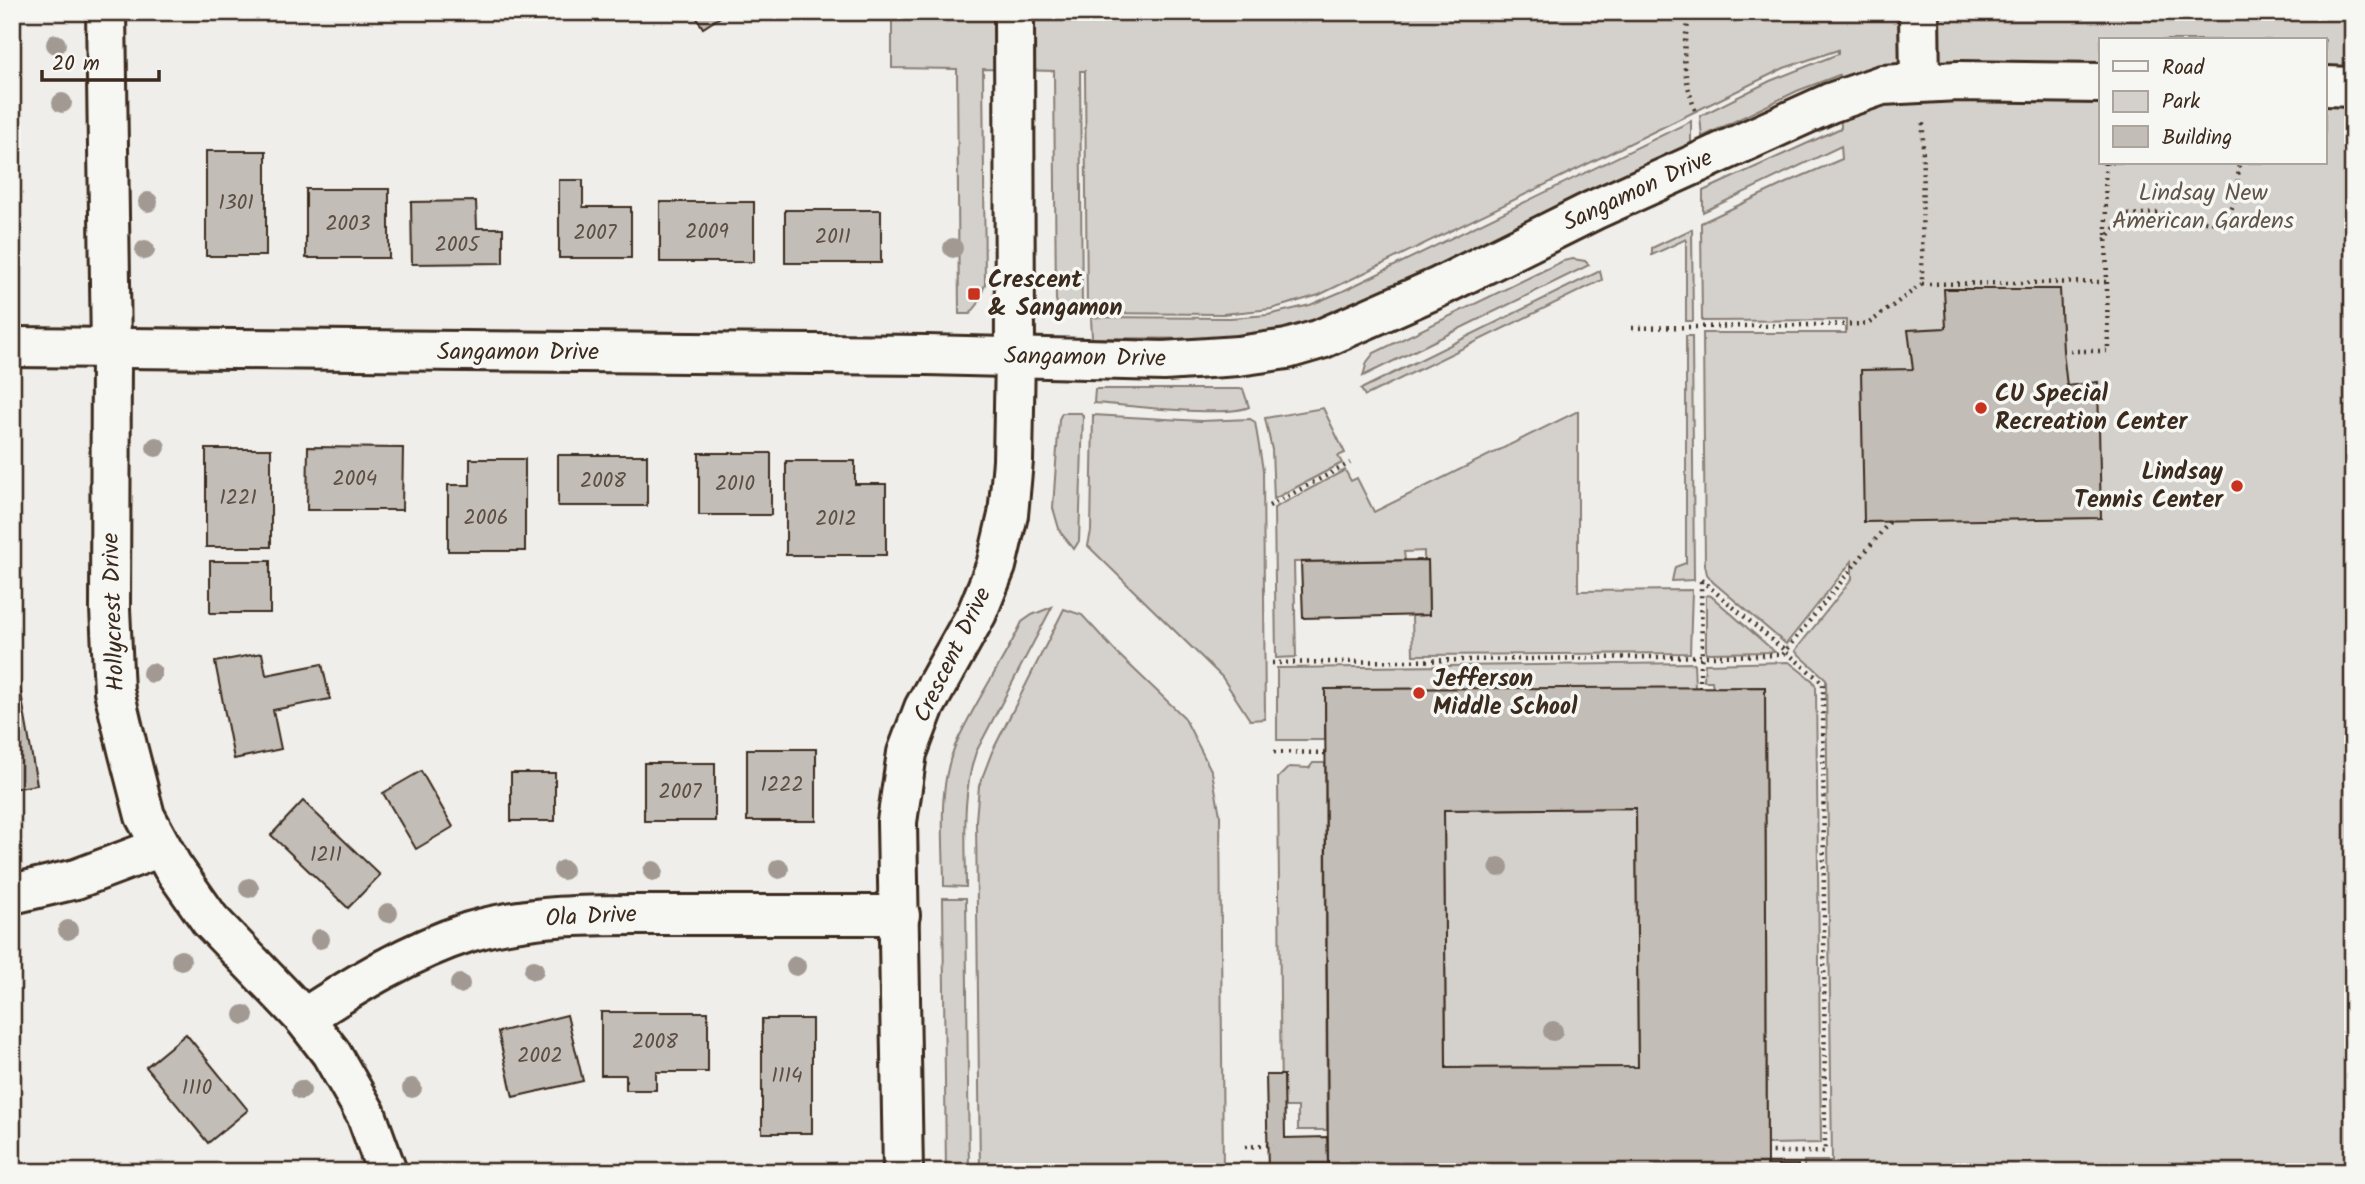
<svg xmlns="http://www.w3.org/2000/svg" width="2365" height="1184" viewBox="0 0 2365 1184" font-family="Kalam,sans-serif">
	<style>
		.green { fill: #d4d1cc; stroke: #887e75; stroke-width: 2; fill-rule: evenodd }
		.building { fill: #c2bdb7; stroke: #3b2a1e; stroke-width: 2; fill-rule: evenodd }
		.lines { fill: none; stroke-linecap: round; stroke-linejoin: round }
		.minor-casing { stroke: #3b2a1e; stroke-width: 44 }
		.path { stroke: #3b2a1e; stroke-width: 4.5; stroke-dasharray: 2 5; stroke-linecap: butt }
		.minor { stroke: #f6f6f2; stroke-width: 38 }
		.tree { fill: #a19992 }
		.poi-dot { fill: #c8321e; stroke: #f6f6f2; stroke-width: 2.5 }
		.labels { text-anchor: middle; dominant-baseline: central; stroke-width: 7; stroke-linejoin: round; paint-order: stroke }
		.number-label { font-size: 21px; fill: #5d4f44 }
		.street-label { font-size: 24px; fill: #3b2a1e; stroke: #f6f6f2 }
		.park-label { font-size: 24px; fill: #61544a; stroke: #f6f6f2 }
		.poi-label { font-size: 24px; font-weight: bold; fill: #3b2a1e; stroke: #f6f6f2; text-anchor: start }
	</style>
	<rect width="100%" height="100%" fill="#efeeea"/>
	<filter id="ink" filterUnits="userSpaceOnUse"><feTurbulence type="fractalNoise" baseFrequency=".0143" numOctaves="2"/><feDisplacementMap in="SourceGraphic" scale="14" xChannelSelector="R" yChannelSelector="G"/><feConvolveMatrix kernelMatrix="1 2 1 2 8 2 1 2 1" color-interpolation-filters="sRGB"/></filter>
	<g filter="url(#ink)">
		<g class="green">
			<path d="M892,12H2353V1172H1804V1161H1832L1826,679L1795,651L1852,579V561L1786,644L1713,582L1707,574L1705,565L1703,333H1846V320L1702,321L1701,223L1786,183L1842,159L1841,146L1703,212V191L1841,128L1839,75L1797,91L1702,137L1700,116L1770,81L1838,54V50L1784,68L1319,295L1271,309L1223,314L1087,313L1085,71H1080L1082,309H1059L1056,300L1054,71L983,69L985,284L978,304L970,314H959L957,69L892,68ZM2101,40H2325V163H2101Z"/>
			<path d="M1691,121V144L1341,313L1303,328L1220,339L1092,338L1091,317L1230,318L1268,315L1310,305L1343,291Z"/>
			<path d="M1692,229L1693,321H1686V239L1652,255V248Z"/>
			<path d="M1573,259L1585,261L1589,265L1363,376L1367,362L1374,353L1563,261Z"/>
			<path d="M1600,271L1602,280L1365,396L1361,389Z"/>
			<path d="M1686,336H1692L1694,580L1672,581L1675,567L1686,563Z"/>
			<path d="M1095,389H1243L1249,407C1225,418 1126,405 1094,403Z"/>
			<path d="M1323,408L1345,453L1338,456L1342,463L1274,499L1272,450L1265,418Z"/>
			<path d="M1578,411V591L1692,590L1690,653L1413,655L1412,616L1429,615L1428,560H1424V551L1404,552L1405,560L1294,562L1296,657L1276,658L1274,508L1345,470L1351,481L1357,478L1374,512Z"/>
			<path d="M1062,413H1081L1083,416L1079,541L1074,549L1060,532L1053,508L1059,419Z"/>
			<path d="M1093,415L1201,421L1250,419L1255,422L1263,470L1265,719L1250,720L1222,677L1088,546L1091,531Z"/>
			<path d="M1708,595L1711,596L1775,652L1706,653V596Z"/>
			<path d="M1052,607L976,752C961,796 966,842 966,887L944,886C944,841 937,789 955,746C974,703 1002,664 1022,622L1032,615Z"/>
			<path d="M1064,609L1082,615L1117,653L1184,717L1212,772L1220,815L1223,1172H980L976,820L979,786L992,752Z"/>
			<path d="M1789,662L1813,681L1816,687L1821,1143L1767,1144L1765,688H1713L1712,681H1704L1705,664Z"/>
			<path d="M1694,663L1695,688L1325,689V740H1277V668Z"/>
			<path d="M1313,763H1325L1327,1130H1298V1107H1281L1278,778L1289,767L1309,768Z"/>
			<path d="M1636,808L1638,1067L1446,1068L1444,810Z"/>
			<path d="M943,898H966L969,1172H946Z"/>
		</g>
		<g class="building">
			<path d="M693,12H728L703,28Z"/>
			<rect x="12" y="125" width="4" height="118"/>
			<rect x="206" y="151" width="60" height="105"/>
			<path d="M559,180H583V207H631V258H559Z"/>
			<rect x="306" y="189" width="83" height="69"/>
			<path d="M476,201L477,228H503V263L412,264L411,202Z"/>
			<rect x="660" y="202" width="94" height="60"/>
			<rect x="785" y="210" width="96" height="53"/>
			<path d="M1944,289H2060L2063,351L2067,386L2098,382L2101,518L1864,522L1861,370L1913,369L1908,330L1946,328Z"/>
			<path d="M308,447L403,448L402,510H307Z"/>
			<rect x="206" y="449" width="65" height="98"/>
			<rect x="699" y="453" width="72" height="62"/>
			<rect x="558" y="455" width="89" height="51"/>
			<path d="M470,459H525V551H448V485H470Z"/>
			<path d="M786,461H855V484H886V555H786Z"/>
			<rect x="12" y="465" width="4" height="105"/>
			<path d="M1428,560L1429,615L1303,618L1301,562Z"/>
			<rect x="210" y="561" width="60" height="52"/>
			<path d="M262,653L266,675L322,664L330,699L273,710L281,749L234,759L215,662Z"/>
			<path d="M12,670H17L37,785L12,789Z"/>
			<path d="M1765,687L1767,1165H1798V1172H1308V1164H1328L1325,689ZM1636,808L1638,1067L1446,1068L1444,810Z"/>
			<rect x="747" y="749" width="69" height="72"/>
			<rect x="644" y="763" width="71" height="58"/>
			<path d="M421,771L453,827L416,849L383,793Z"/>
			<rect x="511" y="773" width="44" height="48"/>
			<path d="M303,801L380,875L348,908L271,835Z"/>
			<path d="M601,1012H708V1072H656V1090H626V1075H601Z"/>
			<path d="M567,1015L583,1081L513,1097L498,1032Z"/>
			<rect x="762" y="1019" width="50" height="114"/>
			<path d="M186,1034L248,1110L208,1143L146,1067Z"/>
			<path d="M1266,1075H1284L1285,1138L1327,1137L1328,1164L1287,1165V1172H1268Z"/>
		</g>
		<g class="lines">
			<defs>
				<g id="minor">
					<path d="M106,12L111,349L110,609L114,691L128,750L145,816L172,866L210,920L304,1018L331,1053L366,1114L387,1172"/>
					<path d="M1919,12L1920,82"/>
					<path d="M2325,86L2353,87"/>
					<path d="M12,347L927,355L1164,361L1238,356L1287,349L1321,339L1437,288L1594,210L1830,103L1882,85L1958,81L2101,83"/>
					<path d="M12,894L76,879L161,847"/>
					<path d="M304,1018C356,984 410,951 469,932C536,912 607,915 676,915C750,915 825,915 900,915"/>
					<path d="M903,1172L897,822L907,753L924,708L977,613L996,566L1008,515L1013,461L1015,356L1014,12"/>
				</g>
			</defs>
			<use href="#minor" class="minor-casing"/>
			<g class="path">
				<path d="M1691,12C1680,51 1683,75 1696,113"/>
				<path d="M2105,240L2125,215L2157,213L2217,223L2228,218L2237,194L2239,163"/>
				<path d="M1922,284L2107,282"/>
				<path d="M1632,328L1868,324L1922,284L1923,121"/>
				<path d="M2063,351H2108L2105,163"/>
				<path d="M1269,506L1350,463"/>
				<path d="M1701,580L1823,683L1825,1152H1767"/>
				<path d="M1272,663L1782,655L1891,520"/>
				<path d="M1700,688V664L1702,657L1701,581"/>
				<path d="M1274,752L1325,753"/>
				<path d="M1245,1147L1273,1145"/>
			</g>
			<use href="#minor" class="minor"/>
		</g>
		<g class="tree">
			<circle cx="56" cy="44" r="10"/>
			<circle cx="62" cy="103" r="10"/>
			<circle cx="148" cy="202" r="10"/>
			<circle cx="953" cy="248" r="10"/>
			<circle cx="145" cy="250" r="10"/>
			<circle cx="156" cy="447" r="10"/>
			<circle cx="152" cy="673" r="10"/>
			<circle cx="1499" cy="867" r="10"/>
			<circle cx="779" cy="869" r="10"/>
			<circle cx="563" cy="870" r="10"/>
			<circle cx="653" cy="871" r="10"/>
			<circle cx="249" cy="888" r="10"/>
			<circle cx="388" cy="913" r="10"/>
			<circle cx="68" cy="930" r="10"/>
			<circle cx="320" cy="939" r="10"/>
			<circle cx="181" cy="960" r="10"/>
			<circle cx="796" cy="966" r="10"/>
			<circle cx="534" cy="970" r="10"/>
			<circle cx="460" cy="984" r="10"/>
			<circle cx="244" cy="1015" r="10"/>
			<circle cx="1553" cy="1031" r="10"/>
			<circle cx="412" cy="1088" r="10"/>
			<circle cx="301" cy="1090" r="10"/>
		</g>
	</g>
	<g class="poi-dot">
		<rect x="967" y="287" width="14" height="14" rx="3.5"/>
		<circle cx="1981" cy="408" r="7"/>
		<circle cx="2237" cy="486" r="7"/>
		<circle cx="1419" cy="693" r="7"/>
	</g>
	<g class="labels">
		<g class="number-label">
			<text x="236" y="203">1301</text>
			<text x="348" y="224">2003</text>
			<text x="707" y="232">2009</text>
			<text x="595" y="233">2007</text>
			<text x="833" y="237">2011</text>
			<text x="457" y="245">2005</text>
			<text x="355" y="479">2004</text>
			<text x="603" y="481">2008</text>
			<text x="735" y="484">2010</text>
			<text x="238" y="498">1221</text>
			<text x="486" y="518">2006</text>
			<text x="836" y="519">2012</text>
			<text x="782" y="785">1222</text>
			<text x="680" y="792">2007</text>
			<text x="326" y="855">1211</text>
			<text x="655" y="1042">2008</text>
			<text x="540" y="1056">2002</text>
			<text x="787" y="1076">1114</text>
			<text x="197" y="1088">1110</text>
		</g>
		<g class="street-label">
			<text transform="translate(1638 191) rotate(-25)">Sangamon Drive</text>
			<text x="518" y="352">Sangamon Drive</text>
			<text transform="translate(1085 358) rotate(1)">Sangamon Drive</text>
			<text transform="translate(114 612) rotate(-92)">Hollycrest Drive</text>
			<text transform="translate(953 655) rotate(-64)">Crescent Drive</text>
			<text transform="translate(591 917) rotate(-3)">Ola Drive</text>
		</g>
		<g class="park-label">
			<text x="2203" y="193">Lindsay New<tspan x="2203" dy="28">American Gardens</tspan></text>
		</g>
		<g class="poi-label">
			<text x="988" y="280">Crescent<tspan x="988" dy="28">&amp; Sangamon</tspan></text>
			<text x="1995" y="394">CU Special<tspan x="1995" dy="28">Recreation Center</tspan></text>
			<text x="2223" y="472" text-anchor="end">Lindsay<tspan x="2223" dy="28">Tennis Center</tspan></text>
			<text x="1433" y="679">Jefferson<tspan x="1433" dy="28">Middle School</tspan></text>
		</g>
	</g>
	<rect width="2365" height="1184" fill="none" stroke="#f6f6f2" stroke-width="42"/>
	<rect x="21" y="21" width="2323" height="1142" fill="none" stroke="#3b2a1e" stroke-width="2.5" filter="url(#ink)"/>
	<rect x="2099" y="38" width="228" height="126" fill="#f6f6f2" stroke="#aba49d" stroke-width="2"/>
	<rect x="2113" y="61" width="35" height="10" fill="#f6f6f2" stroke="#aba49d" stroke-width="2"/>
	<text x="2162" y="74" font-size="21" fill="#3b2a1e">Road</text>
	<rect x="2113" y="91" width="35" height="21" fill="#d4d1cc" stroke="#aba49d" stroke-width="2"/>
	<text x="2162" y="108" font-size="21" fill="#3b2a1e">Park</text>
	<rect x="2113" y="126" width="35" height="21" fill="#c2bdb7" stroke="#aba49d" stroke-width="2"/>
	<text x="2162" y="144" font-size="21" fill="#3b2a1e">Building</text>
	<path d="M42 70v10h117v-10" fill="none" stroke="#3b2a1e" stroke-width="3.5"/>
	<text x="52" y="70" font-size="21" fill="#3b2a1e" stroke="#f6f6f2" stroke-width="5" paint-order="stroke">20 m</text>
</svg>
